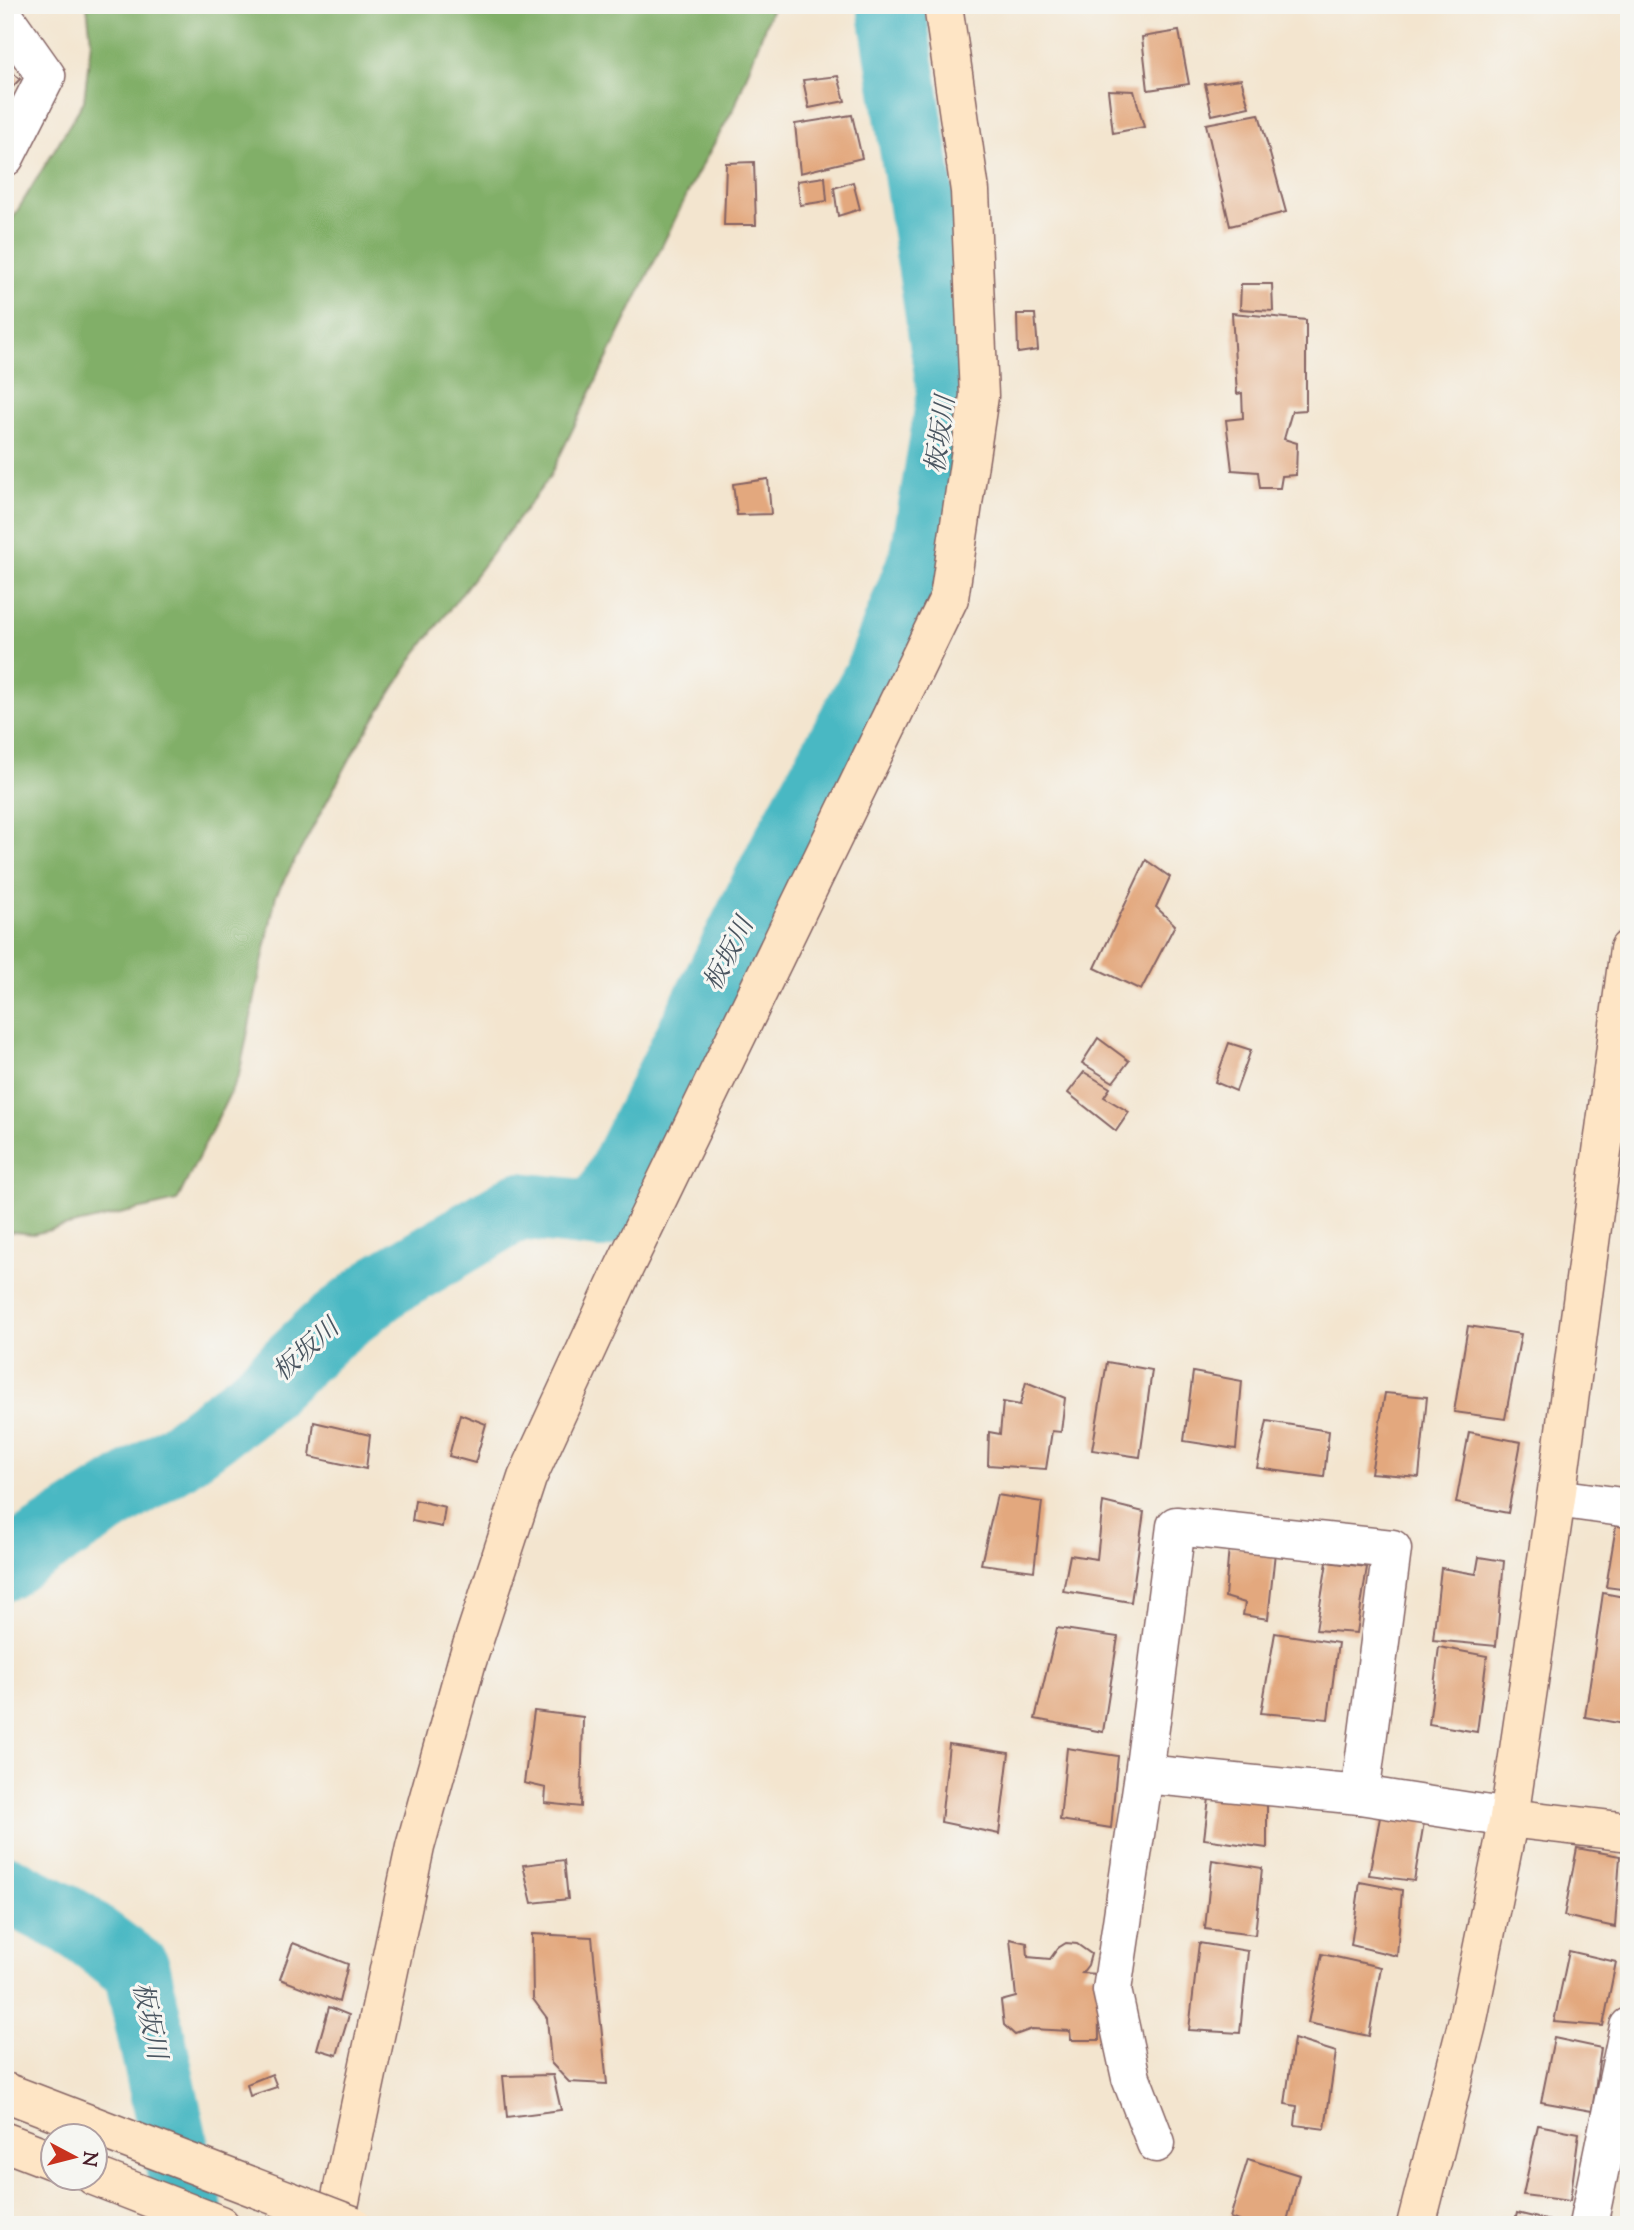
<svg xmlns="http://www.w3.org/2000/svg" width="1634" height="2230" viewBox="0 0 1634 2230" font-family="'Sorts Mill Goudy','Noto Serif JP',serif">
	<style>
		.forest { fill: #81af67; stroke: #666749; stroke-width: 2 }
		.lines { fill: none; stroke-linecap: round; stroke-linejoin: round }
		.river { stroke: #4ab8c3; stroke-width: 68 }
		.building { fill: #e3a87e }
		.street-casing { stroke: #856464; stroke-width: 41 }
		.secondary-casing { stroke: #856464; stroke-width: 41 }
		.street { stroke: #fff; stroke-width: 38 }
		.secondary { stroke: #fee5c5; stroke-width: 38 }
		.secondary-bridge-casing { stroke: #856464; stroke-width: 41; stroke-linecap: butt }
		.secondary-bridge { stroke: #fee5c5; stroke-width: 38 }
		.labels { text-anchor: middle; dominant-baseline: central; stroke-width: 6; stroke-linejoin: round; paint-order: stroke }
		.water-label { font-size: 26px; font-style: italic; fill: #4a5560; stroke: #f6f6f2 }
	</style>
	<rect width="100%" height="100%" fill="#f6f6f2"/>
	<filter id="ink" filterUnits="userSpaceOnUse"><feTurbulence type="fractalNoise" baseFrequency=".0143" numOctaves="2"/><feDisplacementMap in="SourceGraphic" scale="14" xChannelSelector="R" yChannelSelector="G"/><feConvolveMatrix kernelMatrix="1 2 1 2 8 2 1 2 1" color-interpolation-filters="sRGB"/></filter>
	<filter id="wash" filterUnits="userSpaceOnUse"><feTurbulence type="fractalNoise" baseFrequency=".00686" numOctaves="4" result="noise"/><feDisplacementMap in="SourceGraphic" scale="28" xChannelSelector="R" yChannelSelector="G"/><feGaussianBlur stdDeviation="1.57" result="paint"/><feColorMatrix in="noise" values="0 0 0 0 0 0 0 0 0 0 0 0 0 0 0 0 0 1.4 0 .05"/><feComposite in="paint" operator="in"/></filter>
	<g filter="url(#wash)">
		<rect width="100%" height="100%" fill="#f3e5cf"/>
		<path class="forest" d="M87,5H773L735,106L696,176L549,478L415,655L357,746L276,895L239,1075L177,1201L33,1234L5,1231V231L84,101L91,41Z"/>
		<g class="lines">
			<g class="river">
				<path d="M5,1567L14,1560L177,1457L252,1401L325,1332L385,1285L519,1206L600,1215L785,846L877,677L924,555L951,393L891,5"/>
				<path d="M5,1888L74,1923L137,1970L192,2225"/>
			</g>
		</g>
		<g id="blocks">
			<g class="building">
				<path d="M1179,31L1189,84L1148,90L1142,37Z"/>
				<path d="M5,66L20,79L7,93L14,98L5,108Z"/>
				<path d="M838,76L845,101L809,108L803,80Z"/>
				<path d="M1241,79L1249,107L1212,115L1205,84Z"/>
				<path d="M1108,90L1134,91L1144,127L1113,133Z"/>
				<path d="M1259,114L1286,212L1230,226L1206,124Z"/>
				<path d="M852,115L862,158L800,173L795,124Z"/>
				<path d="M754,162L756,225H724L726,163Z"/>
				<path d="M825,177L827,201L800,205L797,181Z"/>
				<path d="M853,182L860,209L838,216L834,188Z"/>
				<path d="M1241,284H1272L1273,311L1240,309Z"/>
				<path d="M1232,313L1306,320V410L1292,411L1284,439L1297,443L1296,475L1282,476L1280,488H1260L1258,472L1232,470L1226,420L1243,418L1242,393L1237,394Z"/>
				<path d="M1017,314H1035L1038,350L1018,353Z"/>
				<path d="M768,479L771,514L737,515L733,484Z"/>
				<path d="M1146,860L1170,877L1156,907L1175,925L1141,990L1095,968Z"/>
				<path d="M1098,1038L1129,1061L1113,1082L1082,1063Z"/>
				<path d="M1229,1043L1251,1050L1236,1091L1215,1082Z"/>
				<path d="M1084,1072L1110,1088L1104,1097L1129,1112L1116,1131L1068,1093Z"/>
				<path d="M1468,1326L1521,1334L1505,1419L1454,1412Z"/>
				<path d="M1107,1362L1152,1370L1140,1457L1092,1450Z"/>
				<path d="M1193,1372L1242,1381L1236,1449L1184,1441Z"/>
				<path d="M1026,1382L1065,1398L1061,1432L1052,1431L1046,1469L988,1465L989,1432L1000,1434L1003,1402L1020,1405Z"/>
				<path d="M1385,1393L1427,1397L1419,1477L1371,1473Z"/>
				<path d="M460,1414L486,1424L475,1463L449,1456Z"/>
				<path d="M1267,1421L1329,1431L1324,1477L1257,1468Z"/>
				<path d="M314,1422L370,1435L366,1469L310,1457Z"/>
				<path d="M1469,1432L1521,1442L1508,1513L1456,1503Z"/>
				<path d="M997,1495L1042,1502L1034,1571L981,1564Z"/>
				<path d="M415,1500L445,1507L442,1527L412,1521Z"/>
				<path d="M1103,1502L1144,1512L1131,1602L1063,1591L1070,1555L1097,1559Z"/>
				<path d="M1617,1520L1629,1522V1590L1606,1587Z"/>
				<path d="M1229,1546L1275,1552L1268,1619L1243,1615L1245,1603L1225,1597Z"/>
				<path d="M1479,1557L1504,1561L1496,1646L1433,1640L1441,1568L1476,1574Z"/>
				<path d="M1327,1562L1367,1567L1357,1633L1316,1630Z"/>
				<path d="M1603,1593L1629,1598V1725L1585,1717Z"/>
				<path d="M1057,1628L1118,1637L1103,1732L1035,1719Z"/>
				<path d="M1275,1633L1338,1643L1328,1719L1261,1713Z"/>
				<path d="M1439,1647L1487,1656L1477,1732L1429,1724Z"/>
				<path d="M534,1711L583,1717L581,1807L545,1803L546,1788L524,1783Z"/>
				<path d="M949,1744L1009,1753L999,1834L941,1822Z"/>
				<path d="M1067,1748L1118,1756L1111,1828L1060,1820Z"/>
				<path d="M1210,1790L1267,1798V1848L1204,1839Z"/>
				<path d="M1382,1807L1425,1816L1414,1881L1369,1875Z"/>
				<path d="M1577,1848L1620,1856L1615,1927L1564,1916Z"/>
				<path d="M564,1860L568,1899L532,1903L523,1865Z"/>
				<path d="M1212,1860L1262,1868L1255,1935L1205,1929Z"/>
				<path d="M1360,1882L1402,1890L1397,1956L1351,1945Z"/>
				<path d="M532,1934L592,1937L607,2084L569,2082L551,2063L547,2018L533,1999Z"/>
				<path d="M1010,1939L1027,1943L1028,1957L1050,1959L1058,1948L1066,1943L1077,1944L1091,1954L1088,1965L1082,1973L1098,1974L1099,2040H1071L1070,2031L1032,2029L1015,2035L1004,2025L1001,2001L1016,1997Z"/>
				<path d="M293,1943L348,1964L339,2002L280,1979Z"/>
				<path d="M1199,1943L1248,1951L1240,2033L1189,2030Z"/>
				<path d="M1569,1951L1616,1962L1603,2026L1554,2022Z"/>
				<path d="M1322,1954L1381,1967L1369,2036L1308,2023Z"/>
				<path d="M329,2007L349,2015L337,2055L317,2049Z"/>
				<path d="M1554,2038L1601,2048L1592,2111L1541,2102Z"/>
				<path d="M1294,2039L1336,2052L1325,2129L1295,2125L1297,2106L1285,2104Z"/>
				<path d="M272,2074L277,2087L250,2096L247,2084Z"/>
				<path d="M553,2075L561,2110L507,2117L503,2076Z"/>
				<path d="M1538,2125L1579,2133L1570,2201L1523,2195Z"/>
				<path d="M1248,2159L1299,2175L1286,2225H1249L1230,2218Z"/>
				<path d="M1517,2213L1563,2224L1562,2225H1514Z"/>
			</g>
		</g>
	</g>
	<g filter="url(#ink)">
		<use href="#blocks" fill-opacity="0" stroke="#856464" stroke-width="2"/>
		<g class="lines">
			<defs>
				<g id="street">
					<path d="M5,18L46,76L5,157"/>
					<path d="M1556,1498L1629,1508"/>
					<path d="M1144,1774L1360,1795L1509,1818"/>
					<path d="M1156,2143L1131,2078L1112,1990L1144,1774L1176,1526L1392,1549L1360,1795"/>
					<path d="M1588,2225L1629,2027"/>
				</g>
				<g id="secondary">
					<path d="M1509,1818L1629,1832"/>
					<path d="M5,2142L52,2160"/>
					<path d="M94,2176L220,2225"/>
					<path d="M335,2225L415,1847L467,1661L527,1478L620,1276L949,598L979,396L970,191L943,5"/>
					<path d="M1416,2225L1467,2024L1509,1818L1556,1498L1629,949"/>
				</g>
			</defs>
			<use href="#street" class="street-casing"/>
			<use href="#secondary" class="secondary-casing"/>
			<use href="#street" class="street"/>
			<use href="#secondary" class="secondary"/>
			<defs>
				<path id="secondary-bridge" d="M5,2092L352,2225"/>
			</defs>
			<use href="#secondary-bridge" class="secondary-bridge-casing"/>
			<use href="#secondary-bridge" class="secondary-bridge"/>
		</g>
	</g>
	<g class="labels">
		<g class="water-label">
			<text transform="translate(942 435) rotate(-82)">板坂川</text>
			<text transform="translate(730 955) rotate(-63)">板坂川</text>
			<text transform="translate(307 1351) rotate(-42)">板坂川</text>
			<text transform="translate(148 2021) rotate(78)">板坂川</text>
		</g>
	</g>
	<rect width="1634" height="2230" fill="none" stroke="#f6f6f2" stroke-width="28"/>
	<g transform="translate(74 2157) rotate(97)"><circle r="33" fill="#f6f6f2" stroke="#b1a0a2" stroke-width="2"/>
	<path d="M0-5L12 26L0 18L-12 26Z" fill="#c8321e"/>
	<text y="-10" font-size="19" font-weight="bold" text-anchor="middle" fill="#4a1f2b">N</text>
	</g>
</svg>
